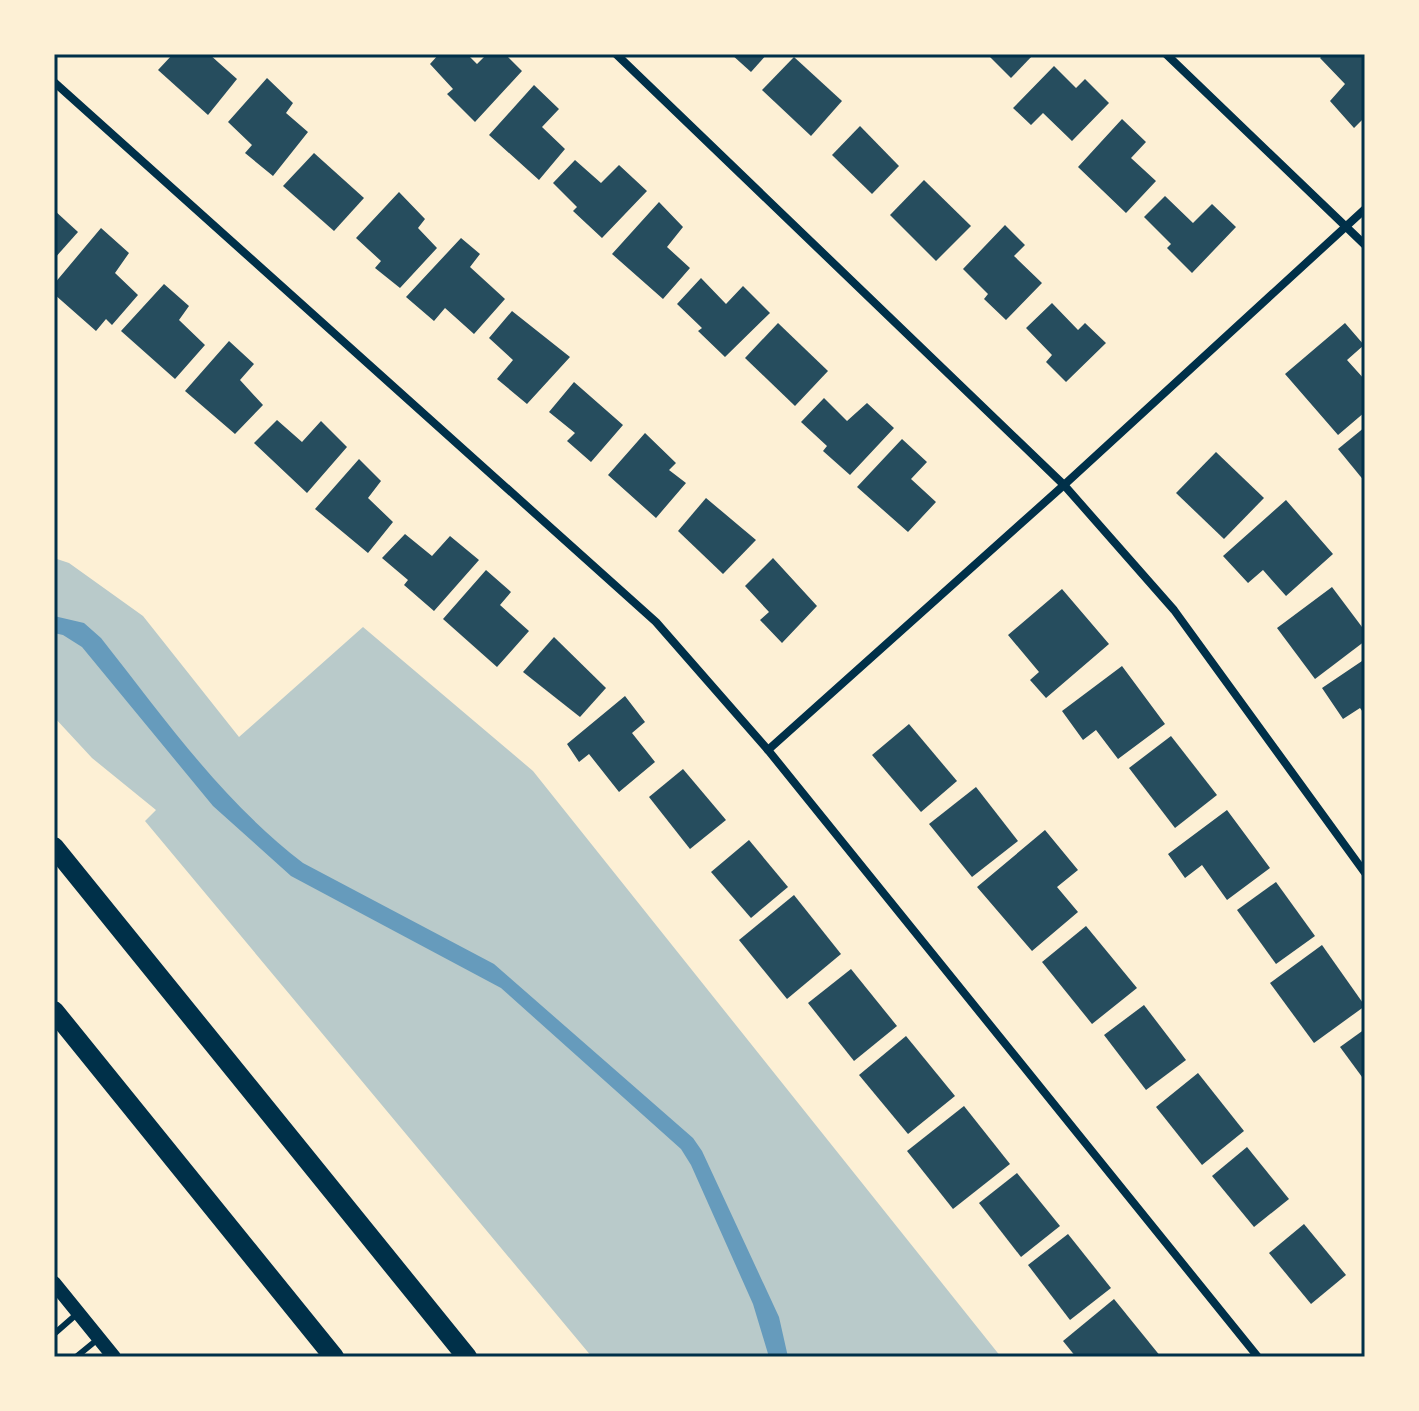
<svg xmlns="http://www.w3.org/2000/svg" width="1419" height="1411" viewBox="0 0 1419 1411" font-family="Helvetica,sans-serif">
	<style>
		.green { fill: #b9caca }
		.water { fill: #669bbc }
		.building { fill: #264d5e }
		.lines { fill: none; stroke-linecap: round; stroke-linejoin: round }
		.service { stroke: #003049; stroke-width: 6 }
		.minor { stroke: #003049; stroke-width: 8 }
		.tertiary { stroke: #003049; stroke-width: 14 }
		.motorway { stroke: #003049; stroke-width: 20 }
		.neatline { fill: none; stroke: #003049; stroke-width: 3 }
	</style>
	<rect width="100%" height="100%" fill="#fdf0d5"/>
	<path class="green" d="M54,558L69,563L143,616L239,737L363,627L533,771L1001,1357H592L145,821L156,810L92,758L54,717Z"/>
	<path class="water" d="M54,616L84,623L101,638C164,718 222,801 303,863L494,964L693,1138L702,1151L779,1317L788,1357H769L753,1304L691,1165L681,1149L501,988L291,876L213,806L82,647L63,635L54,633Z"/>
	<g class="building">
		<path d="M173,54H209L237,79L208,115L158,70Z"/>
		<path d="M439,54H467L477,64L487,54H505L522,71L475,122L447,94L453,89L430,64Z"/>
		<path d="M731,54H767L751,72Z"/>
		<path d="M987,54H1034L1011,78Z"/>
		<path d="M1324,54H1365V117L1354,128L1330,101L1345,84L1320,58Z"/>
		<path d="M794,57L842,101L811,136L762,90Z"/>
		<path d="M1054,66L1076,88L1085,79L1109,103L1072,141L1043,113L1031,125L1013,108Z"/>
		<path d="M267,78L293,103L286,113L308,132L273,176L245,153L252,145L228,122Z"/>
		<path d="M534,85L559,109L542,127L565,149L539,180L489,135Z"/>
		<path d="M1122,119L1146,142L1131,158L1156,181L1126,213L1078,167Z"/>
		<path d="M860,126L899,166L872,194L832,155Z"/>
		<path d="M314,153L364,198L334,231L283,186Z"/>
		<path d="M575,160L601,183L619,165L647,191L602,238L573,211L577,207L553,183Z"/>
		<path d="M924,180L971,226L936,261L890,215Z"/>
		<path d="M399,192L425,219L418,228L437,248L400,288L375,268L381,261L356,238Z"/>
		<path d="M1165,196L1193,223L1212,204L1236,227L1192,273L1167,248L1171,244L1144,217Z"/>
		<path d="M659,202L683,227L667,247L690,268L663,299L612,254Z"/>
		<path d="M54,210L78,232L54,259Z"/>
		<path d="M1005,225L1025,245L1014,256L1042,283L1006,320L984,299L988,294L963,269Z"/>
		<path d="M101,228L129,253L115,273L138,295L112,325L106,319L96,331L54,294V284Z"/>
		<path d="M461,238L480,254L470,267L505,299L474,334L445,308L434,321L406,297Z"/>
		<path d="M701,278L726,304L743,286L770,313L725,357L698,331L702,328L677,304Z"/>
		<path d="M164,284L189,306L179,320L205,345L175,379L121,331Z"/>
		<path d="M1052,303L1078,330L1085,323L1106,343L1066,382L1046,362L1052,355L1026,328Z"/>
		<path d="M512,311L570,357L527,404L497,379L513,360L489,338Z"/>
		<path d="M778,323L828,371L795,406L745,358Z"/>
		<path d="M1345,323L1364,345L1347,360L1365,380V412L1338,435L1285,374Z"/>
		<path d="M229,341L254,364L240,380L263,405L235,434L185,391Z"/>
		<path d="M574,382L623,425L591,462L567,441L575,433L549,412Z"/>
		<path d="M824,398L847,421L867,403L894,428L850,475L823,451L827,446L801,422Z"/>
		<path d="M277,420L302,442L321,421L347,447L307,493L254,443Z"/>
		<path d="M1365,427V482L1338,449Z"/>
		<path d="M645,433L676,463L669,470L686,483L656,518L608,475Z"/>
		<path d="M902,439L927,462L911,479L936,502L908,532L857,487Z"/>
		<path d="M1216,452L1264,498L1224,539L1176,493Z"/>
		<path d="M359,459L381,481L368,498L393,522L368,553L315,509Z"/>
		<path d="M706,498L756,540L723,574L678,531Z"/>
		<path d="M1286,500L1333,554L1286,596L1263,570L1248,583L1223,556Z"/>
		<path d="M405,534L432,556L450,536L479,560L434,611L404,585L408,580L382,558Z"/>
		<path d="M773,558L817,606L782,643L760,620L769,612L745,586Z"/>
		<path d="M486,570L511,592L500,605L529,631L497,667L443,619Z"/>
		<path d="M1332,587L1365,631V641L1315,679L1277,628Z"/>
		<path d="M1062,589L1109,644L1046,698L1030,680L1039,672L1008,635Z"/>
		<path d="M554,637L606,688L580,717L523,672Z"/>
		<path d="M1365,659V715L1360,708L1343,719L1322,688Z"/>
		<path d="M1122,666L1165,724L1118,759L1096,730L1083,740L1062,711Z"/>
		<path d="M625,696L645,722L632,733L655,762L619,792L589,754L579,762L567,744Z"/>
		<path d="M909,724L957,781L921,812L872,755Z"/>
		<path d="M1171,736L1217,795L1175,828L1129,768Z"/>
		<path d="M683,769L726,820L690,849L649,797Z"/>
		<path d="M976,787L1018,841L972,877L929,824Z"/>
		<path d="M1227,810L1270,868L1227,900L1202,865L1185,878L1168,854Z"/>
		<path d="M1045,830L1078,870L1057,887L1078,912L1032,951L977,887Z"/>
		<path d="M749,840L788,887L751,918L711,872Z"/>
		<path d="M1276,882L1315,936L1276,964L1237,910Z"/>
		<path d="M794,895L841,954L787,999L739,940Z"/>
		<path d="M1086,926L1137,988L1092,1024L1042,962Z"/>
		<path d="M1322,945L1365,1006L1314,1043L1270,983Z"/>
		<path d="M851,969L897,1026L854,1061L808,1003Z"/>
		<path d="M1144,1005L1186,1060L1146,1090L1104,1035Z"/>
		<path d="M1365,1029V1081L1340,1047Z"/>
		<path d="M906,1036L955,1096L908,1134L859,1075Z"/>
		<path d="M1198,1073L1244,1131L1202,1165L1156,1107Z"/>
		<path d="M964,1106L1010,1164L953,1209L907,1151Z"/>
		<path d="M1247,1147L1289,1199L1254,1227L1212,1176Z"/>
		<path d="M1017,1173L1060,1226L1021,1257L979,1203Z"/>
		<path d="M1304,1224L1346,1275L1311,1304L1269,1253Z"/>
		<path d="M1068,1234L1111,1288L1070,1320L1028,1265Z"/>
		<path d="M1114,1299L1161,1357H1076L1063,1341Z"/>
	</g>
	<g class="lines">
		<g class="service">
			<path d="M54,1334L78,1313"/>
			<path d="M76,1357L98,1339"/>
		</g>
		<g class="minor">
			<path d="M616,54L1064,485L1174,610L1365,873"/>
			<path d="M1166,54L1365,245"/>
			<path d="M54,82L656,622L768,750L1258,1357"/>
			<path d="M768,750L1064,485L1365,209"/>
		</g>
		<path class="tertiary" d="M54,1283L114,1357"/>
		<g class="motorway">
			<path d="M54,847L467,1357"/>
			<path d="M54,1011L334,1357"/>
		</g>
	</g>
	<rect width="1419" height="1411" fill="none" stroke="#fdf0d5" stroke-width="112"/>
	<rect x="56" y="56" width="1307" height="1299" class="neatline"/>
</svg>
